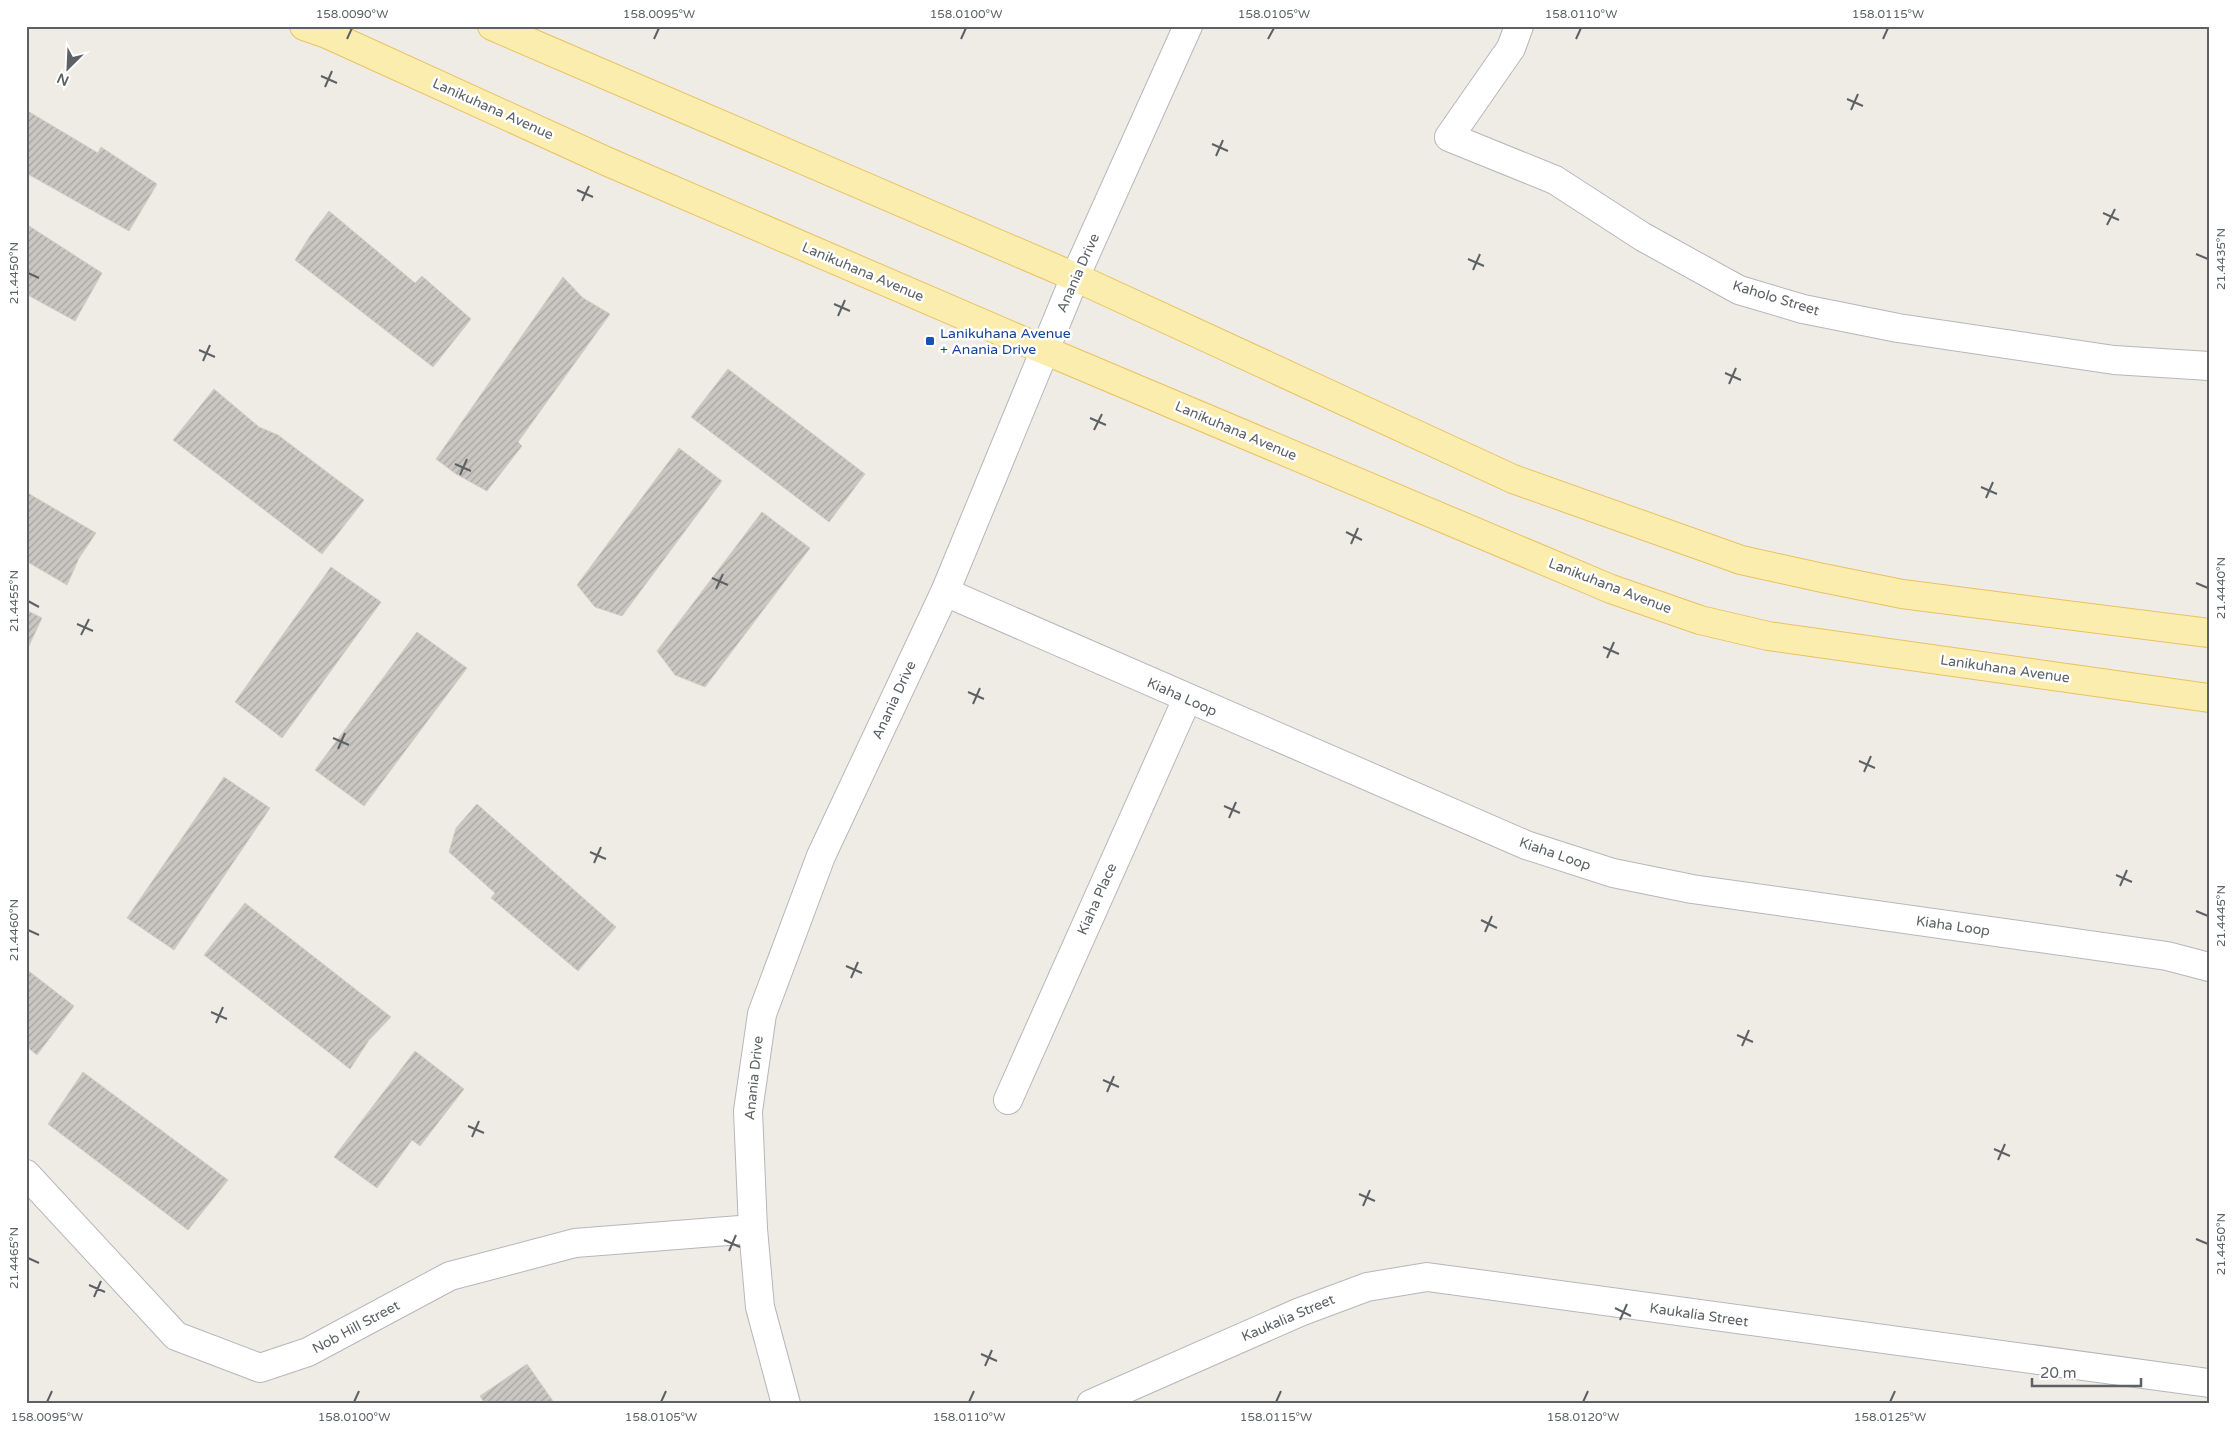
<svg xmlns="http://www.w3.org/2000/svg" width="2235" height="1430" viewBox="0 0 2235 1430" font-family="'Varela Round',sans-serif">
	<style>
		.building { fill: url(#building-hatch); stroke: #d3cec4 }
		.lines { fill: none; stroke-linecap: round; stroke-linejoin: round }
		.minor-casing { stroke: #b5b7bb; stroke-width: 30 }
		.major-casing { stroke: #ebc162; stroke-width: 30 }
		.minor { stroke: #fff; stroke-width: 28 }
		.major { stroke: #fbedad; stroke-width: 28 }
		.ticks { fill: none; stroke: #5d6165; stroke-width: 2 }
		.transit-dot { fill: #1a4fb4; stroke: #fff; stroke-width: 2 }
		.labels { text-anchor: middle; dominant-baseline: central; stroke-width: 5; stroke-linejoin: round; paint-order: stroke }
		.street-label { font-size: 14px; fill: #5d6165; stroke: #fff }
		.transit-label { font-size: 14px; fill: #164399; stroke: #fff; text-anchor: start }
		.neatline { fill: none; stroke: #5d6165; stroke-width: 2 }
		.ticks-label { font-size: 12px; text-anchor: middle; fill: #5d6165 }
	</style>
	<defs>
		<pattern id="building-hatch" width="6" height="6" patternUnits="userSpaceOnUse" patternTransform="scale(1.25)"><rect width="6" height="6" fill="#cac7c2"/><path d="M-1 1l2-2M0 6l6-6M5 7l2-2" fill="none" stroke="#a7a5a1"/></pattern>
	</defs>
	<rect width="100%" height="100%" fill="#efece5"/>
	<g class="building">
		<path d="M26,110L98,153L101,147L157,184L129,231L26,173Z"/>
		<path d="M329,211L415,283L422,276L471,319L433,367L295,260L310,236Z"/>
		<path d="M26,224L102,273L75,321L26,294Z"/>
		<path d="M563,277L583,298L610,314L518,442L522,446L487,491L456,474L436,459Z"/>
		<path d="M728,369L865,474L829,522L691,417Z"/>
		<path d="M214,389L259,427L278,435L364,500L322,554L173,440Z"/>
		<path d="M679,448L722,481L622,616L595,607L577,585Z"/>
		<path d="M26,492L96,533L79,558L67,585L26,561Z"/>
		<path d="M762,512L810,548L705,687L675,675L657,651Z"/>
		<path d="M331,567L381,602L282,738L235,702Z"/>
		<path d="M26,610L42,618L26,652Z"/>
		<path d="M417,632L467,668L364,806L315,770Z"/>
		<path d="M224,777L270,808L174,950L127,918Z"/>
		<path d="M477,804L616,927L578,971L491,898L495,893L449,852L456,828Z"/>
		<path d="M245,903L391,1017L369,1040L350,1069L204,955Z"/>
		<path d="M26,969L74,1006L37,1055L26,1046Z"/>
		<path d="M415,1051L464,1089L420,1146L412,1140L377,1188L334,1157Z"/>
		<path d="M83,1072L228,1180L188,1230L48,1124Z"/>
		<path d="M527,1364L555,1404H485L480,1396Z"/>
	</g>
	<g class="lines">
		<defs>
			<g id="minor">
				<path d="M1519,26L1511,48L1449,137L1555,180L1643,237L1739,290L1803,309L1898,328L2114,360L2209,366"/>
				<path d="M945,592L1526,845L1613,873L1692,889L2167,956L2209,967"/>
				<path d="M1008,1100L1187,699"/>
				<path d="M26,1174L176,1336L260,1368L308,1352L450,1276L575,1243L753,1229"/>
				<path d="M786,1404L760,1307L753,1229L748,1111L762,1014L821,856L945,592L1075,277L1188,26"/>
				<path d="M1091,1404L1300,1312L1367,1287L1427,1277L2209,1383"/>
			</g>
			<g id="major">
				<path d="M304,26L327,34L608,162L1044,350L1611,589L1700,620L1768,636L2209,698"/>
				<path d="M492,26L1075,277L1513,479L1741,560L1818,577L1902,594L2209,633"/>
			</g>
		</defs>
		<use href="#minor" class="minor-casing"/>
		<use href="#major" class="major-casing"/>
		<use href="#minor" class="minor"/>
		<use href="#major" class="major"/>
	</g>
	<path class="ticks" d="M347,39L352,28M654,39L659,28M961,39L966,28M1268,39L1274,28M1576,39L1581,28M1883,39L1888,28M321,76L337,83M325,87L332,71M1847,99L1863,106M1851,110L1858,94M1212,144L1228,151M1216,156L1223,140M577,190L593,197M582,201L589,186M2103,213L2119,220M2107,225L2115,209M2196,254L2208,259M1468,259L1484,266M1473,270L1480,254M28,273L39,278M834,304L850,311M838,316L845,300M199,350L215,357M203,361L210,345M1725,373L1741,380M1729,384L1736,368M1090,418L1106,425M1094,430L1102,414M455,464L471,471M460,475L467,459M1981,487L1997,494M1986,498L1993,482M1346,532L1362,540M1351,544L1358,528M712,578L728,585M2196,583L2208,588M716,589L723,574M28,601L39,607M77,624L93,631M81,635L89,619M1603,647L1619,654M1607,658L1614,642M968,692L984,699M973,704L980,688M333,738L349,745M338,749L345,733M1859,761L1875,768M1864,772L1871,756M1224,806L1240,813M1229,818L1236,802M590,852L606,859M594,863L601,847M2116,875L2132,882M2120,886L2127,870M2196,911L2208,916M1481,920L1497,928M28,930L39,935M1485,932L1492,916M846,966L862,973M851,978L858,962M211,1012L227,1019M216,1023L223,1007M1737,1035L1753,1042M1742,1046L1749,1030M1103,1080L1119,1087M1107,1092L1114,1076M468,1126L484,1133M472,1137L479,1121M1994,1149L2010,1156M1998,1160L2005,1144M1359,1194L1375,1201M1363,1206L1370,1190M2196,1239L2208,1244M724,1240L740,1247M729,1251L736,1235M28,1258L39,1263M89,1285L105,1292M94,1297L101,1281M1615,1308L1631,1316M1620,1320L1627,1304M981,1354L997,1361M985,1366L992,1350M47,1402L52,1391M354,1402L359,1391M661,1402L666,1391M969,1402L974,1391M1276,1402L1281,1391M1583,1402L1588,1391M1890,1402L1895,1391"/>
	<rect class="transit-dot" x="925" y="336" width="10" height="10" rx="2.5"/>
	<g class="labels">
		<g class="street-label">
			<text transform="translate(493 109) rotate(24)">Lanikuhana Avenue</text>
			<text transform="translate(863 272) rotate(23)">Lanikuhana Avenue</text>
			<text transform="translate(1078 273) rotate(-66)">Anania Drive</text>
			<text transform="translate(1776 298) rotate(17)">Kaholo Street</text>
			<text transform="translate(1236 431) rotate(23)">Lanikuhana Avenue</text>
			<text transform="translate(1610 586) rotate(21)">Lanikuhana Avenue</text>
			<text transform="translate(2005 669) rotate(8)">Lanikuhana Avenue</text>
			<text transform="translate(1182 697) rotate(24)">Kiaha Loop</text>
			<text transform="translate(894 700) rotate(-65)">Anania Drive</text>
			<text transform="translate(1555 854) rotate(19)">Kiaha Loop</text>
			<text transform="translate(1097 899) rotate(-66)">Kiaha Place</text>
			<text transform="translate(1953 926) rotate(8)">Kiaha Loop</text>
			<text transform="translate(754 1078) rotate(-84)">Anania Drive</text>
			<text transform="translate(1699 1315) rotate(8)">Kaukalia Street</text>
			<text transform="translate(1288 1318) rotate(-23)">Kaukalia Street</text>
			<text transform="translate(356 1327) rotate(-28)">Nob Hill Street</text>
		</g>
		<g class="transit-label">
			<text x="940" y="333">Lanikuhana Avenue<tspan x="940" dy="16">+ Anania Drive</tspan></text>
		</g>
	</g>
	<rect width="2235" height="1430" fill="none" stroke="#ffffff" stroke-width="55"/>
	<g transform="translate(68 68) rotate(204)" stroke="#ffffff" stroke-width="4" paint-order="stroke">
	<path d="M0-4L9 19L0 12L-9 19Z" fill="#5d6165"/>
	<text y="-8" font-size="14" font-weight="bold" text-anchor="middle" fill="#5d6165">N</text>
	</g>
	<path d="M2032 1378v8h109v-8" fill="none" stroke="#5d6165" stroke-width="2.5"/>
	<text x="2040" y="1378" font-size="15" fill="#5d6165" stroke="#ffffff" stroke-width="4" paint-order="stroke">20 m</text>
	<rect x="28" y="28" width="2180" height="1374" class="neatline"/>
	<g class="ticks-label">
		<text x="352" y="18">158.0090°W</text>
		<text x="659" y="18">158.0095°W</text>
		<text x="966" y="18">158.0100°W</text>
		<text x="1274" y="18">158.0105°W</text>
		<text x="1581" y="18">158.0110°W</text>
		<text x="1888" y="18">158.0115°W</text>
		<text transform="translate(2221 259) rotate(-90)" y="4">21.4435°N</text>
		<text transform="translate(14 273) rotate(-90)" y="4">21.4450°N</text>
		<text transform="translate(2221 588) rotate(-90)" y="4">21.4440°N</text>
		<text transform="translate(14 601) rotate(-90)" y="4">21.4455°N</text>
		<text transform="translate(2221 916) rotate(-90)" y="4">21.4445°N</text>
		<text transform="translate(14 930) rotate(-90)" y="4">21.4460°N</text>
		<text transform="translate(2221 1244) rotate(-90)" y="4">21.4450°N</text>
		<text transform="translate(14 1258) rotate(-90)" y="4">21.4465°N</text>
		<text x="47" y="1421">158.0095°W</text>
		<text x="354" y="1421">158.0100°W</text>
		<text x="661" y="1421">158.0105°W</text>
		<text x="969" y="1421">158.0110°W</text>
		<text x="1276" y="1421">158.0115°W</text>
		<text x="1583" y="1421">158.0120°W</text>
		<text x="1890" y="1421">158.0125°W</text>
	</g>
</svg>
